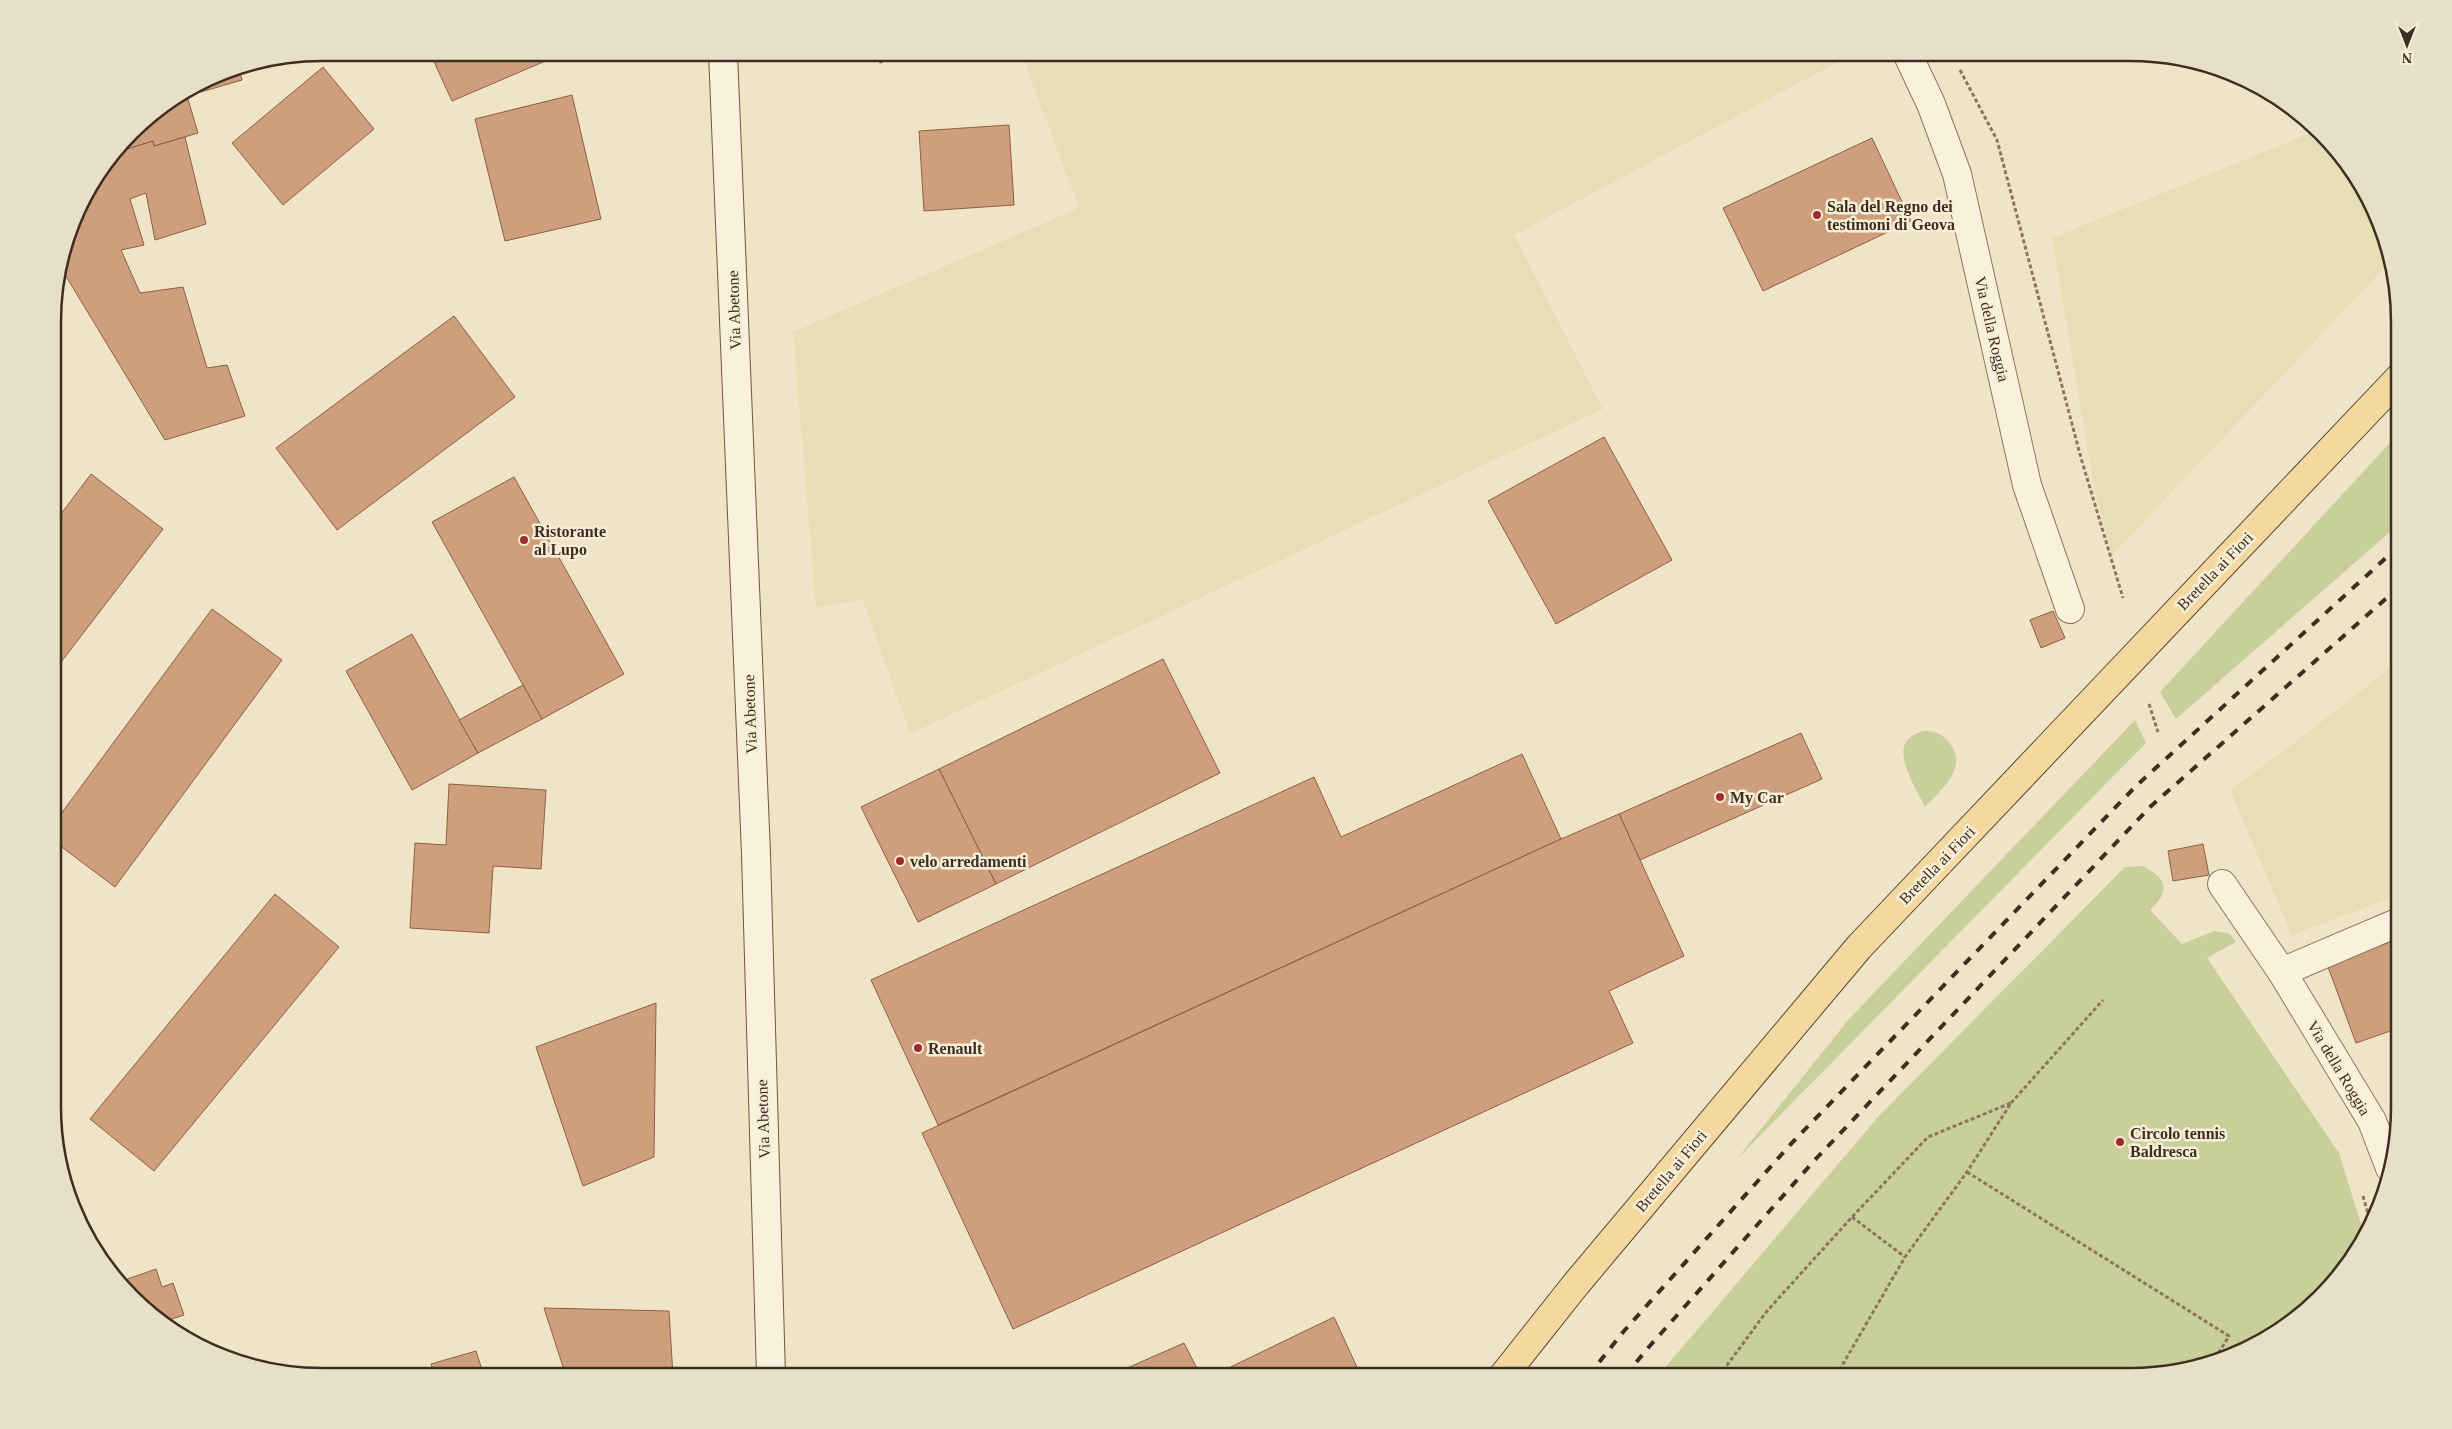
<svg xmlns="http://www.w3.org/2000/svg" width="2452" height="1429" viewBox="0 0 2452 1429" font-family="'Times New Roman',serif">
	<style>
		.farmland { fill: #e6deb5 }
		.green { fill: #c9cf9b }
		.building { fill: #cf9f7d; stroke: #8d5f41 }
		.lines { fill: none; stroke-linecap: round; stroke-linejoin: round }
		.minor-casing { stroke: #8d765c; stroke-width: 30 }
		.secondary-casing { stroke: #6f573f; stroke-width: 30 }
		.primary-casing { stroke: #5b4430; stroke-width: 30 }
		.path { stroke: #8d765c; stroke-width: 3; stroke-dasharray: 4 2.5; stroke-linecap: butt }
		.minor { stroke: #faf1dc; stroke-width: 28 }
		.secondary { stroke: #faf1dc; stroke-width: 28 }
		.primary { stroke: #f3d9a0; stroke-width: 28 }
		.rail { stroke: #3d2e20; stroke-width: 4; stroke-dasharray: 9 9; stroke-linecap: butt }
		.poi-dot { fill: #9e2a2b; stroke: #f7eed8; stroke-width: 2 }
		.labels { text-anchor: middle; dominant-baseline: central; stroke-width: 5; stroke-linejoin: round; paint-order: stroke }
		.poi-label { font-size: 16px; font-weight: bold; fill: #3d2e20; stroke: #f7eed8; text-anchor: start }
		.street-label { font-size: 16px; fill: #3d2e20; stroke: #f7eed8 }
		.rim { fill: none; stroke: #3d2e20; stroke-width: 2.5 }
	</style>
	<rect width="100%" height="100%" fill="#f0e4c8"/>
	<g class="farmland">
		<path d="M1038,53H1855L1514,235L1603,409L910,734L863,600L816,607L793,332L1079,208L1024,61Z"/>
		<path d="M2318,130L2363,187L2385,236L2390,262L2112,555L2095,491L2052,238Z"/>
		<path d="M2399,661V895L2292,935L2230,790L2301,738Z"/>
	</g>
	<g class="green">
		<path d="M2399,433V524L2176,719L2160,692Z"/>
		<path d="M2135,720L2146,743L1737,1159L1849,1019Z"/>
		<path d="M1924,731C1935,731 1941,733 1948,741C1970,767 1942,789 1925,807C1914,784 1883,740 1924,731Z"/>
		<path d="M2143,866C2167,879 2171,890 2150,910L2182,944L2214,931L2230,934L2236,942L2207,958L2339,1153L2365,1237L2320,1298L2265,1340L2200,1367L2147,1376H1658L1878,1117L2125,867Z"/>
	</g>
	<g class="building">
		<path d="M430,53H564L452,101Z"/>
		<path d="M323,67L374,129L283,205L232,143Z"/>
		<path d="M239,69L242,80L187,96L198,133L154,146L153,141L124,150V147L144,120L219,73Z"/>
		<path d="M572,95L601,219L505,241L475,119Z"/>
		<path d="M1009,125L1014,205L924,211L919,131Z"/>
		<path d="M185,137L206,224L155,240L146,193L130,199L144,245L121,250L140,293L183,287L207,368L227,365L245,416L165,440L61,268L80,203L124,147V150L153,141L154,146Z"/>
		<path d="M1872,138L1911,221L1763,291L1723,208Z"/>
		<path d="M454,316L515,397L337,530L276,448Z"/>
		<path d="M1604,437L1672,560L1556,624L1488,501Z"/>
		<path d="M91,474L163,529L55,670V522Z"/>
		<path d="M514,477L624,674L542,719L432,522Z"/>
		<path d="M212,609L282,660L115,887L55,842V822Z"/>
		<path d="M2053,611L2065,638L2041,648L2030,620Z"/>
		<path d="M412,634L478,753L412,790L346,671Z"/>
		<path d="M1163,659L1220,773L996,884L939,769Z"/>
		<path d="M523,685L542,719L478,753L459,720Z"/>
		<path d="M1801,733L1822,779L1640,860L1619,814Z"/>
		<path d="M1522,754L1561,839L938,1125L871,980L1314,777L1341,837Z"/>
		<path d="M939,769L996,884L918,922L861,807Z"/>
		<path d="M449,784L546,790L541,869L493,866L489,933L410,928L415,843L446,845Z"/>
		<path d="M1619,814L1684,956L1609,991L1633,1043L1013,1329L922,1133L1561,839Z"/>
		<path d="M2203,844L2209,875L2173,881L2168,851Z"/>
		<path d="M275,894L339,947L154,1171L90,1119Z"/>
		<path d="M2399,939V1028L2356,1043L2327,964Z"/>
		<path d="M656,1003L654,1157L583,1186L536,1047Z"/>
		<path d="M156,1269L162,1287L173,1283L184,1315L163,1322L132,1298L119,1282Z"/>
		<path d="M544,1308L669,1311L673,1376H566Z"/>
		<path d="M1334,1317L1361,1376H1212Z"/>
		<path d="M1184,1343L1201,1376H1109Z"/>
		<path d="M476,1351L483,1373L498,1368L501,1376H434L431,1364Z"/>
	</g>
	<g class="lines">
		<defs>
			<g id="minor">
				<path d="M1907,53L1931,104L1957,174L2027,485L2070,609"/>
				<path d="M2222,884L2282,972L2372,1121L2390,1168"/>
				<path d="M2282,972L2399,922"/>
			</g>
			<path id="secondary" d="M723,53L756,854L771,1376"/>
			<path id="primary" d="M1503,1376L1576,1284L1859,947L2399,378"/>
		</defs>
		<use href="#minor" class="minor-casing"/>
		<use href="#secondary" class="secondary-casing"/>
		<use href="#primary" class="primary-casing"/>
		<g class="path">
			<path d="M880,53L881,64"/>
			<path d="M1960,70L1997,140L2081,458L2123,598"/>
			<path d="M2149,704L2158,732"/>
			<path d="M2011,1103L2103,1000"/>
			<path d="M1967,1172L2229,1336L2213,1362"/>
			<path d="M2363,1196L2371,1224"/>
			<path d="M1852,1217L1905,1257"/>
			<path d="M1719,1376L1767,1311L1852,1217L1928,1137L2011,1103L1967,1172L1905,1257L1836,1376"/>
		</g>
		<use href="#minor" class="minor"/>
		<use href="#secondary" class="secondary"/>
		<use href="#primary" class="primary"/>
		<g class="rail">
			<path d="M1588,1376L1624,1331L1790,1145L2136,786L2399,546"/>
			<path d="M1625,1376L1648,1348L1813,1162L2150,807L2399,587"/>
		</g>
	</g>
	<g class="poi-dot">
		<circle cx="1817" cy="215" r="5"/>
		<circle cx="524" cy="540" r="5"/>
		<circle cx="1720" cy="797" r="5"/>
		<circle cx="900" cy="861" r="5"/>
		<circle cx="918" cy="1048" r="5"/>
		<circle cx="2120" cy="1142" r="5"/>
	</g>
	<g class="labels">
		<g class="poi-label">
			<text x="1827" y="206">Sala del Regno dei<tspan x="1827" dy="18">testimoni di Geova</tspan></text>
			<text x="534" y="531">Ristorante<tspan x="534" dy="18">al Lupo</tspan></text>
			<text x="1730" y="797">My Car</text>
			<text x="910" y="861">velo arredamenti</text>
			<text x="928" y="1048">Renault</text>
			<text x="2130" y="1133">Circolo tennis<tspan x="2130" dy="18">Baldresca</tspan></text>
		</g>
		<g class="street-label">
			<text transform="translate(734 310) rotate(-92)">Via Abetone</text>
			<text transform="translate(1992 329) rotate(77)">Via della Roggia</text>
			<text transform="translate(2215 571) rotate(-46)">Bretella ai Fiori</text>
			<text transform="translate(750 714) rotate(-92)">Via Abetone</text>
			<text transform="translate(1937 865) rotate(-46)">Bretella ai Fiori</text>
			<text transform="translate(2339 1068) rotate(59)">Via della Roggia</text>
			<text transform="translate(763 1119) rotate(-92)">Via Abetone</text>
			<text transform="translate(1671 1171) rotate(-50)">Bretella ai Fiori</text>
		</g>
	</g>
	<path d="M0 0H2452V1429H0ZM322 61H2130A261 261 0 0 1 2391 322V1107A261 261 0 0 1 2130 1368H322A261 261 0 0 1 61 1107V322A261 261 0 0 1 322 61Z" fill="#e8dfc9" fill-rule="evenodd"/>
	<path class="rim" d="M322 61H2130A261 261 0 0 1 2391 322V1107A261 261 0 0 1 2130 1368H322A261 261 0 0 1 61 1107V322A261 261 0 0 1 322 61Z"/>
	<g transform="translate(2407 45) rotate(180)" stroke="#f7eed8" stroke-width="4" paint-order="stroke">
	<path d="M0-4L9 19L0 12L-9 19Z" fill="#3d2e20"/>
	<text y="-8" font-size="14" font-weight="bold" text-anchor="middle" fill="#3d2e20">N</text>
	</g>
</svg>
